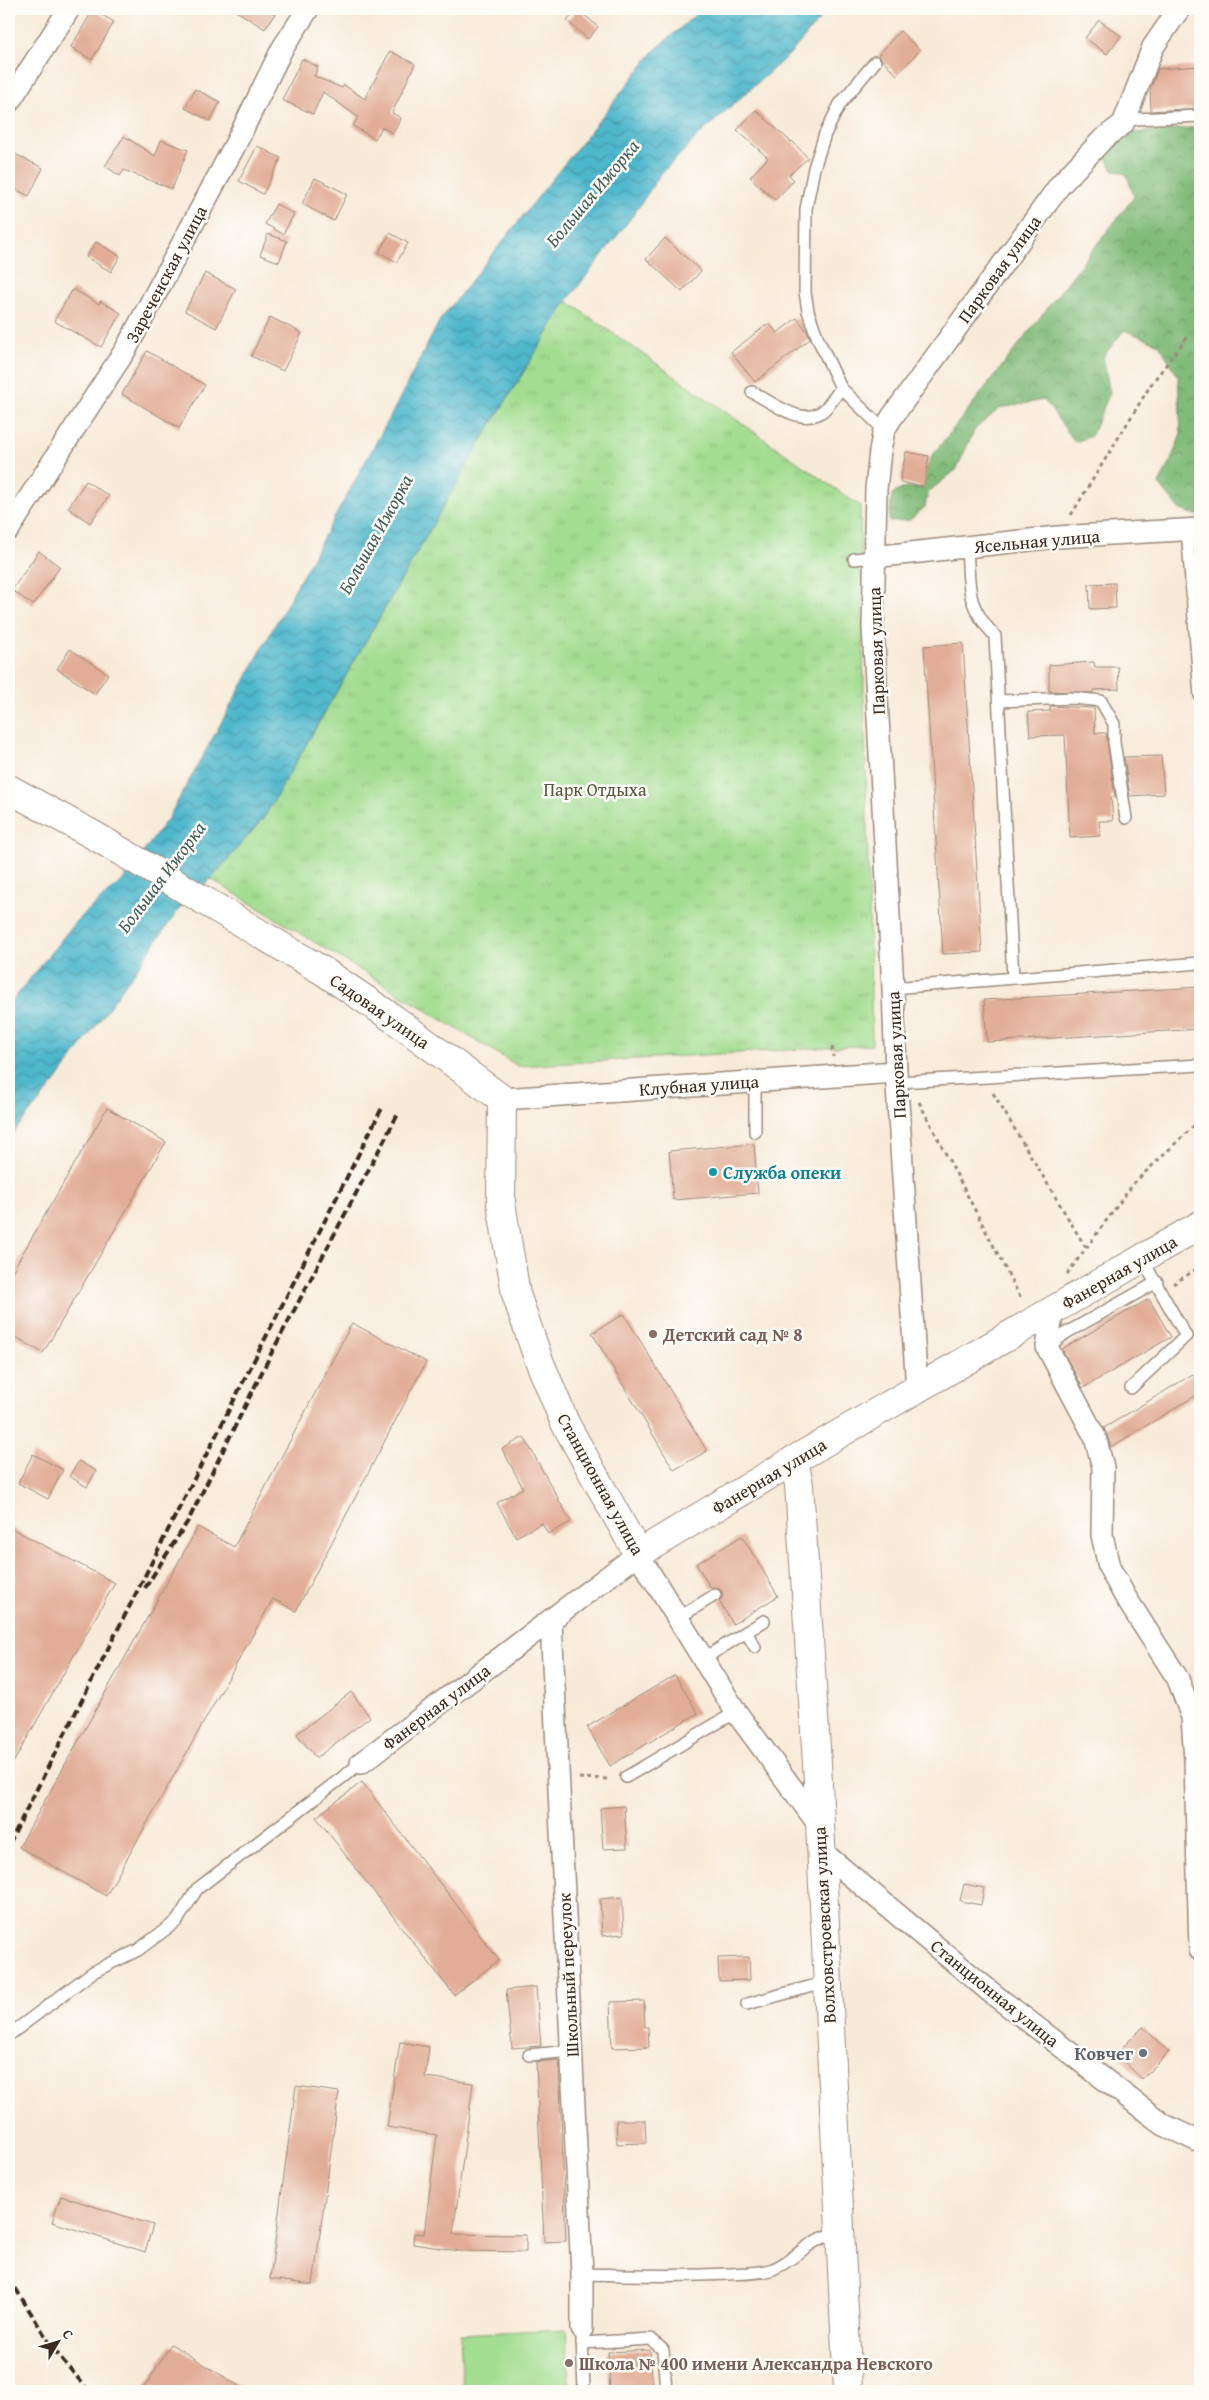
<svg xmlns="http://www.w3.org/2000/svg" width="1209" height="2400" viewBox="0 0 1209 2400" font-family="'Gentium Book Plus',serif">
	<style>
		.grass { fill: #a3dd90; stroke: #6f8457 }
		.forest { fill: url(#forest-crowns); stroke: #5e734c }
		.park { fill: url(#park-tufts); stroke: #6f8457 }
		.water { fill: url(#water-waves); stroke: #447075 }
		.building { fill: #e2ad96 }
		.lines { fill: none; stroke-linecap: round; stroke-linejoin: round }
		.lane-casing { stroke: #9a8a7b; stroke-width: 14 }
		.street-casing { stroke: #9a8a7b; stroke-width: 24 }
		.secondary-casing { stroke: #9a8a7b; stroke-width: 30 }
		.path { stroke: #9a8a7b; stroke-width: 3; stroke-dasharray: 4 4; stroke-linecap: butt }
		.lane { stroke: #fff; stroke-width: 11 }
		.street { stroke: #fff; stroke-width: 21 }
		.secondary { stroke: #fff; stroke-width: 28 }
		.rail { stroke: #3b2a1e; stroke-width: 4; stroke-dasharray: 8 4; stroke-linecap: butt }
		.culture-dot { fill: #0f9aa8; stroke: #fdfcf7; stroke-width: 2 }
		.education-dot { fill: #8d6e63; stroke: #fdfcf7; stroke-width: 2 }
		.worship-dot { fill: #6b7280; stroke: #fdfcf7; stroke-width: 2 }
		.labels { text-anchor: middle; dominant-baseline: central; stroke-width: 5; stroke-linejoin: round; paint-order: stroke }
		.street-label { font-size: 18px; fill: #3b2a1e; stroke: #fdfcf7 }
		.park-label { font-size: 18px; fill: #55573a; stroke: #fdfcf7 }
		.culture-label { font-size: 18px; font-weight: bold; fill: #0d838f; stroke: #fdfcf7; text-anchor: start }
		.education-label { font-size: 18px; font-weight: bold; fill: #785e54; stroke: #fdfcf7; text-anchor: start }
		.worship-label { font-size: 18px; font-weight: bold; fill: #5b616d; stroke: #fdfcf7; text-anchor: end }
		.water-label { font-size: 19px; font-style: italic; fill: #425b5b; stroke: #fdfcf7 }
	</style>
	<defs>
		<pattern id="forest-crowns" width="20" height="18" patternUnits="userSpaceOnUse" patternTransform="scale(1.25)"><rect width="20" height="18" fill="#82bc7a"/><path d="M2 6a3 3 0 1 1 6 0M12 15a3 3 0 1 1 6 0" fill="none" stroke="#6c9963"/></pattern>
		<pattern id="park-tufts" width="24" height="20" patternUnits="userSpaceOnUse" patternTransform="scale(1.25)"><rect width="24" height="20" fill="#a3dd90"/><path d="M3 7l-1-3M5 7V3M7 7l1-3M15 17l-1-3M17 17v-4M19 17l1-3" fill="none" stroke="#8dbe7c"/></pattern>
		<pattern id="water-waves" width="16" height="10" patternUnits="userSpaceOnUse" patternTransform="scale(1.25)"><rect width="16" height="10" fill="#4eb7cc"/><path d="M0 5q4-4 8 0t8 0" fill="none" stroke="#4295a5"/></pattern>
	</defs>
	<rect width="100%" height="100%" fill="#fdfcf7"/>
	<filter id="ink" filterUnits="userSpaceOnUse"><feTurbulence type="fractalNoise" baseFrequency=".02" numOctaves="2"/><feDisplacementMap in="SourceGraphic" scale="10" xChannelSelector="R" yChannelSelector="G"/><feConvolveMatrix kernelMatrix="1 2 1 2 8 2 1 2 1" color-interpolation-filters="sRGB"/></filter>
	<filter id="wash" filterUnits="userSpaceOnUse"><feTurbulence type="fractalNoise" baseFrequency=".0096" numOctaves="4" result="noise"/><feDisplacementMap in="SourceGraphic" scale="20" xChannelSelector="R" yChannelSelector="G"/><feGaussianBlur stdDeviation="1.12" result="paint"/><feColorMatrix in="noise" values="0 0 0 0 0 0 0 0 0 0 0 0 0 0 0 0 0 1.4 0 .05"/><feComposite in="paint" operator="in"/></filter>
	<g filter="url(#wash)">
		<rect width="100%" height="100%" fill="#f8ead8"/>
		<path class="grass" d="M566,2329L569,2391H463L460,2334Z"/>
		<path class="forest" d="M1200,127V516L1180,510L1159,484L1171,460L1181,434L1178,376L1159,344L1124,330L1103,357L1110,393L1091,436L1075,442L1044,400L1000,408L975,429L956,470L928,492L925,507L910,520L889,522L892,494L906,487L920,488L932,456L1134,197L1127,175L1112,169L1106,156L1121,134Z"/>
		<path class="park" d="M567,301L860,506L872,1045L518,1066L211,879L265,816L480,443Z"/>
		<path class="water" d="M702,9H828L791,53L699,135L660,175L634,214L567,301L480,443L265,816L211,879L180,908L57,1080L9,1138V1005L77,920L123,880L169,817L389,419L440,320L655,50Z"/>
		<g id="blocks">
			<g class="building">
				<path d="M233,9H278L265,29Z"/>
				<path d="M578,9L598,27L588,39L567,21Z"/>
				<path d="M93,10L114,22L92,60L71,47Z"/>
				<path d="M1099,20L1121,36L1107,54L1085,38Z"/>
				<path d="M900,31L920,50L897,75L878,55Z"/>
				<path d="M390,51L415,64L392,113L401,118L393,133L382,127L375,139L353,126L358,117L323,92L313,114L282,100L302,59L318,67L314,76L342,88L344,85L365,99Z"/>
				<path d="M1200,66V108L1151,111L1150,90L1158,69Z"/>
				<path d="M195,89L220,102L210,121L185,108Z"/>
				<path d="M756,110L791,142L792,141L808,158L789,175L794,180L775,200L750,177L768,158L737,130Z"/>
				<path d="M124,136L155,156L161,140L188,150L172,189L124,170L120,176L105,166Z"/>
				<path d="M257,146L281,158L263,194L239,181Z"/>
				<path d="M9,151L43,168L29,196L9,186Z"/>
				<path d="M315,178L347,194L334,221L302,204Z"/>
				<path d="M276,204L294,214L283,234L265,224Z"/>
				<path d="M390,233L408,243L397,262L379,252Z"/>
				<path d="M268,234L287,241L279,262L260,255Z"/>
				<path d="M665,238L701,271L682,292L646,259Z"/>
				<path d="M96,242L120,256L111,272L86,257Z"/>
				<path d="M205,273L236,289L216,328L185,311Z"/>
				<path d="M73,289L99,304L100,301L121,313L101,347L54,321Z"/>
				<path d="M270,317L302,333L283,371L251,356Z"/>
				<path d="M797,318L807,331L810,339L755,382L731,352L769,323L777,333Z"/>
				<path d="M147,351L205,385L179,428L122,394Z"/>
				<path d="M906,452L929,456L924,487L900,482Z"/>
				<path d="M86,481L109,496L90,523L68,508Z"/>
				<path d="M39,551L60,567L33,605L12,590Z"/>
				<path d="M1115,583L1116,608L1090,609L1089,584Z"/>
				<path d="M963,643L982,952L943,954L924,646Z"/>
				<path d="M70,649L108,674L95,694L57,669Z"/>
				<path d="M1094,662L1095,667H1118L1119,689L1093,690V693L1049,691V665Z"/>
				<path d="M1050,706L1094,708L1095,733H1106L1115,796L1111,797L1113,821H1099L1100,836L1070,838L1065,735L1030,736L1028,712L1050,711Z"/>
				<path d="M1161,756L1164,794L1130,796L1124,757Z"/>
				<path d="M1200,987V1029L987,1042L984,1000Z"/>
				<path d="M107,1108L166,1142L43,1353L9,1333V1277Z"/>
				<path d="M754,1144L758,1193L673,1200L669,1151Z"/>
				<path d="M1149,1299L1171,1337L1083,1388L1062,1349Z"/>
				<path d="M624,1314L707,1451L674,1470L592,1333Z"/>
				<path d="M352,1323L426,1362L296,1611L273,1599L106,1896L19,1847L198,1527L234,1547Z"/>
				<path d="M1193,1374L1200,1386V1393L1111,1447L1104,1428Z"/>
				<path d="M524,1437L571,1522L548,1534L542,1523L516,1537L497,1503L523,1488L502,1449Z"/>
				<path d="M33,1454L63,1470L48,1499L18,1483Z"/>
				<path d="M79,1461L96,1471L87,1487L69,1476Z"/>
				<path d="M9,1527L115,1583L9,1770Z"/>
				<path d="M742,1536L778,1596L733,1624L719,1601L722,1598V1591L718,1588H711L696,1564Z"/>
				<path d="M675,1675L698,1713L610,1766L587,1727Z"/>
				<path d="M351,1692L370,1717L316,1758L297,1734Z"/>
				<path d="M362,1782L499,1960L454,1995L316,1817Z"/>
				<path d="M624,1806L627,1848L603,1849L600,1808Z"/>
				<path d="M964,1884L984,1888L981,1905L960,1901Z"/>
				<path d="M622,1897L624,1934L602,1936L600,1899Z"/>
				<path d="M749,1957L750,1980L719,1981L718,1958Z"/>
				<path d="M536,1987L541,2046L512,2048L506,1990Z"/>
				<path d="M644,2001L645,2027H648L649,2047L612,2048L610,2002Z"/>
				<path d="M1143,2027L1169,2052L1142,2079L1116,2054Z"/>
				<path d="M400,2042L429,2047L425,2077L473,2083L453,2234L526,2235V2252L459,2251L413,2244L414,2233L424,2234L437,2135L387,2127Z"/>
				<path d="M559,2060L566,2241L544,2242L536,2062Z"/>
				<path d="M296,2086L339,2092L313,2285L270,2279Z"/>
				<path d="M616,2120H645L646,2143L617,2144Z"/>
				<path d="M61,2196L153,2225L145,2252L52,2222Z"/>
				<path d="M171,2344L247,2391H142Z"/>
				<path d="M650,2350L653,2391H610L608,2352Z"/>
			</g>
		</g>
	</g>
	<g filter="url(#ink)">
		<use href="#blocks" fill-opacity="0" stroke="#9a8a7b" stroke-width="1"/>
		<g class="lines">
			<defs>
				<g id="lane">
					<path d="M875,62L840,104L825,134L814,168L806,209L805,292L808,311L818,339L841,388L884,430"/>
					<path d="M1123,124L1135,119L1200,116"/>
					<path d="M752,392C774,403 805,431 827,407C832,401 837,394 841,388"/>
					<path d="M1187,529L1200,696"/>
					<path d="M967,547C970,589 965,604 995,636L1013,978"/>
					<path d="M854,559L873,557"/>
					<path d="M999,701L1073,698L1101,701L1114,724V742L1126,818"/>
					<path d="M893,988L1200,963"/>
					<path d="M755,1081V1132"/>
					<path d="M897,1082L1200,1065"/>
					<path d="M1047,1347L1066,1333L1157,1282"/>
					<path d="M1131,1388L1186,1336L1142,1259"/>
					<path d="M678,1618L715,1595"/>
					<path d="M746,1632L755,1647"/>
					<path d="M703,1659L764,1621"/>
					<path d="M626,1777L736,1712"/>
					<path d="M747,2004L827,1982"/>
					<path d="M9,2035L93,1972L138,1950L177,1921L197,1889L361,1763"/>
					<path d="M529,2055L571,2051"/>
					<path d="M582,2274C630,2275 679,2277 727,2274C742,2273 759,2274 773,2269C798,2259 811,2235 840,2234"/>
					<path d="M582,2335L584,2391"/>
					<path d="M582,2343L651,2339L663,2350L666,2391"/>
				</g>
				<g id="street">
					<path d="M9,102L69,9"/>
					<path d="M9,529L126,349L235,145L282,49L308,9"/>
					<path d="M873,557L1057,537L1200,529"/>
					<path d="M502,1099L896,1072"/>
					<path d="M1053,1310L1047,1347L1095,1437L1103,1467L1102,1535L1109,1567L1126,1598L1178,1679L1192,1717L1195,1760L1200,1950"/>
					<path d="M917,1389L896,1072L893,988L873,627L876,489L880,451L884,430L892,417L1060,185L1103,139L1123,124L1153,47L1179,9"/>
					<path d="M551,1621L582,2274V2329"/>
					<path d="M361,1763L638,1554L736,1712L819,1825"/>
					<path d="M821,1851L993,1994L1164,2125L1200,2142"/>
				</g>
				<g id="secondary">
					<path d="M9,789L95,836L323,971L394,1019L502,1099L501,1203L516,1294L538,1358L565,1423L638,1554L794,1460L1200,1225"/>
					<path d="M794,1460L799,1485L817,1763L848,2391"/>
				</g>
			</defs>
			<use href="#lane" class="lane-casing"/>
			<use href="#street" class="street-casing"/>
			<use href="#secondary" class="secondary-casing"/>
			<g class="path">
				<path d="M1071,515L1152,383L1188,336"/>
				<path d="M832,1047L833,1057"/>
				<path d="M993,1093L1086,1248"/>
				<path d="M919,1102L1019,1295L1023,1300"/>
				<path d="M1067,1274L1134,1183L1200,1120"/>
				<path d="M1173,1284L1200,1267"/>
				<path d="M579,1778L610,1779"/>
			</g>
			<use href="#lane" class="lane"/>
			<use href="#street" class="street"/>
			<use href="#secondary" class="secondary"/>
			<g class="rail">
				<path d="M145,1588L188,1521L271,1354L398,1114"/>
				<path d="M9,1844L383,1106"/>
				<path d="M9,2278L54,2350L89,2391"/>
			</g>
		</g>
	</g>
	<circle class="culture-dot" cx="713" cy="1172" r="5"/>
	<g class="education-dot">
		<circle cx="653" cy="1334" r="5"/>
		<circle cx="569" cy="2363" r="5"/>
	</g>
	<circle class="worship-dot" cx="1143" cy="2053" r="5"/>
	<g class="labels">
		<g class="street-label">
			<text transform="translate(999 269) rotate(-54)">Парковая улица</text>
			<text transform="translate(166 274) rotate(-62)">Зареченская улица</text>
			<text transform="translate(1037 541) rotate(-5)">Ясельная улица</text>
			<text transform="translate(876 651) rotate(-92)">Парковая улица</text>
			<text transform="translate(380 1011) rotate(35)">Садовая улица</text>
			<text transform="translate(896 1055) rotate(-93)">Парковая улица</text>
			<text transform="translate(699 1085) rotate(-4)">Клубная улица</text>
			<text transform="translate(1119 1272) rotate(-30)">Фанерная улица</text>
			<text transform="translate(769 1476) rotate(-31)">Фанерная улица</text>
			<text transform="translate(601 1484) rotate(61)">Станционная улица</text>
			<text transform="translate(436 1707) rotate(-37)">Фанерная улица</text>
			<text transform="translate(824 1925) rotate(-93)">Волховстроевская улица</text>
			<text transform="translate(568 1975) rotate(-93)">Школьный переулок</text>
			<text transform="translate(995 1993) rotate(39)">Станционная улица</text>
		</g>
		<g class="park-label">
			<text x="595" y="789">Парк Отдыха</text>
		</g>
		<g class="culture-label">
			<text x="723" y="1172">Служба опеки</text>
		</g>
		<g class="education-label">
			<text x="663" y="1334">Детский сад № 8</text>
			<text x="579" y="2363">Школа № 400 имени Александра Невского</text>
		</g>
		<g class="worship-label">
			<text x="1133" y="2053">Ковчег</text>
		</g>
		<g class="water-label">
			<text transform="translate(592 193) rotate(-50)">Большая Ижорка</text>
			<text transform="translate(375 534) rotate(-61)">Большая Ижорка</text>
			<text transform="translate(161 877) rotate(-53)">Большая Ижорка</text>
		</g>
	</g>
	<rect width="1209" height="2400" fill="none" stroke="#fdfcf7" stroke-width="30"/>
	<g transform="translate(58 2342) rotate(52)" stroke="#fdfcf7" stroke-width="4" paint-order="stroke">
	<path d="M0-4L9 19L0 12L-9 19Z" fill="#3b2a1e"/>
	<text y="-8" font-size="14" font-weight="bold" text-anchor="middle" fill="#3b2a1e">С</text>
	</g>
</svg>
